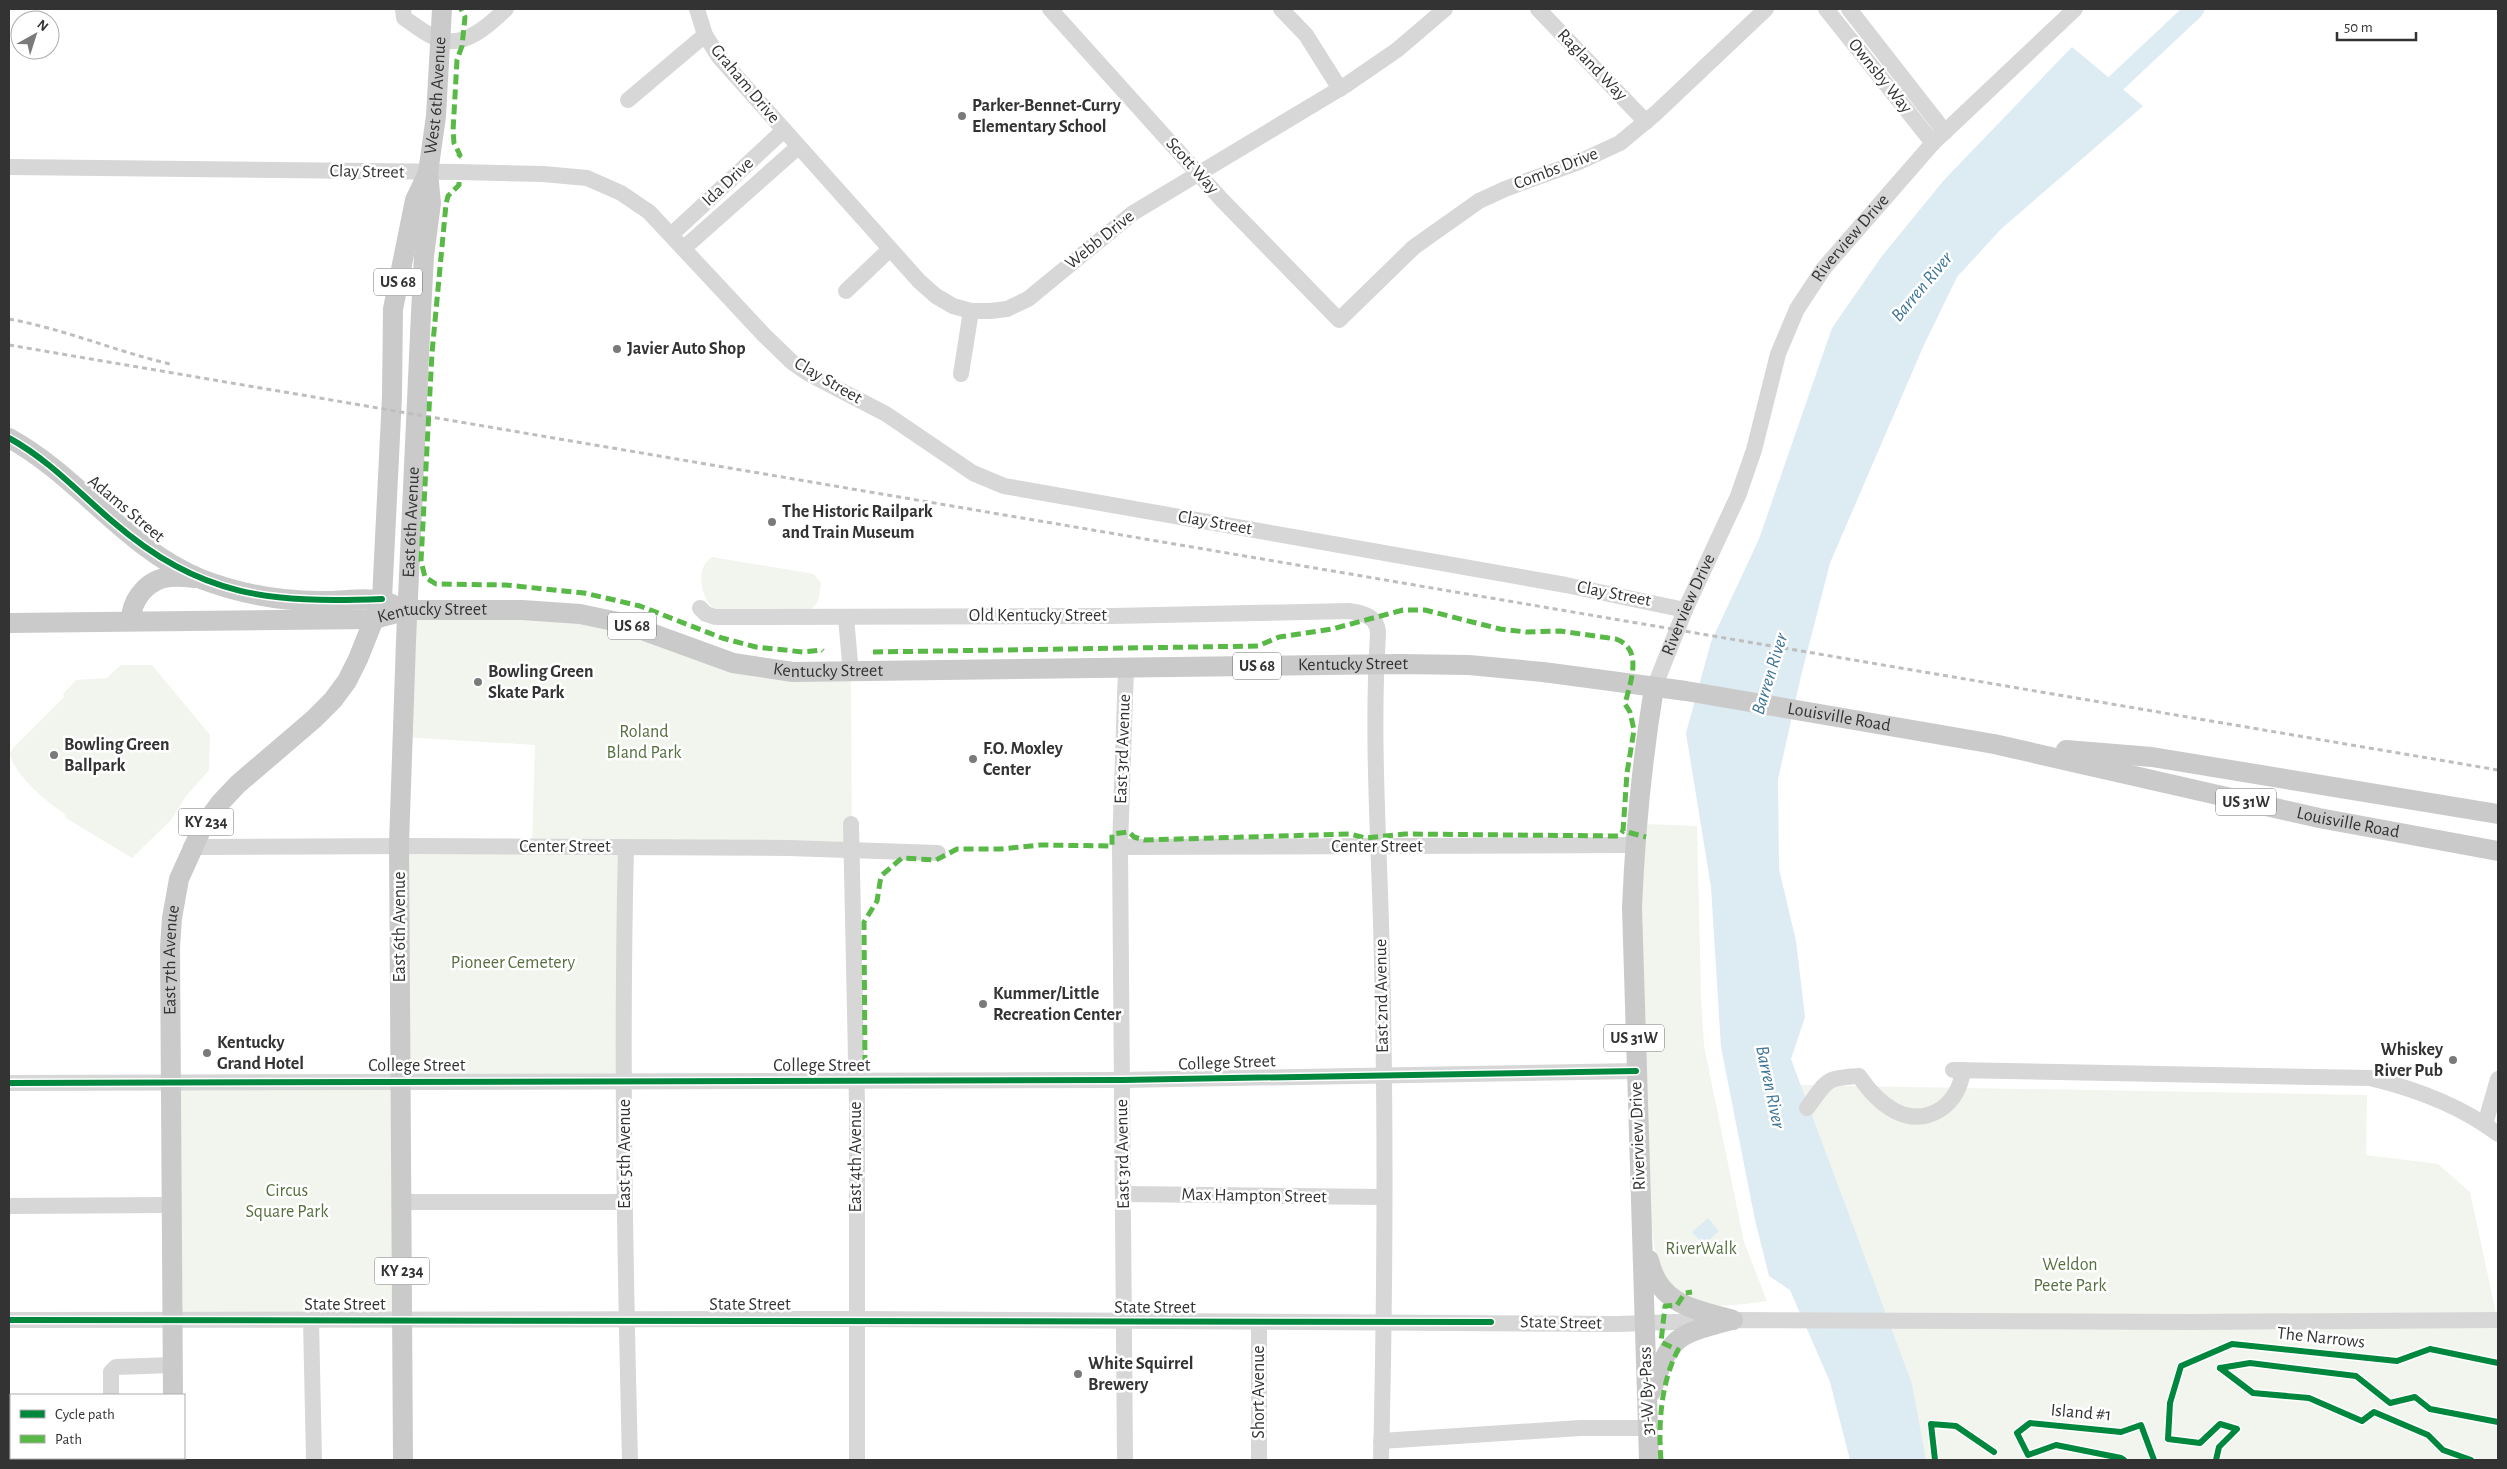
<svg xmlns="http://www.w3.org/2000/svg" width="2507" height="1469" font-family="'Alegreya Sans',sans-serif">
  <rect width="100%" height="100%" fill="#fff"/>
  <!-- green -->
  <g fill="#f1f5ed">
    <path d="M712,557L814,574L821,583C819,595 820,606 808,610L715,609C700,600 695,566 712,557Z"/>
    <polygon points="408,610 580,614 712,656 851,673 852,849 626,847 624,1081 400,1081 402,1320 173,1320 171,1083 400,1081 399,844 532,847 535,745 403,737"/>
    <path d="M121,665H152L210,735L209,770L186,796L171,820L132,858L66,818L64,813C48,804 13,773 10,754L13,748L64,697L63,694L76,680L107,678Z"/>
    <path d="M1645,824L1697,826L1701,997L1704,1046L1744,1242L1767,1301C1737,1305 1687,1314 1665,1285C1658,1277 1653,1235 1651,1222L1640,960Z"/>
    <polygon points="1800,1085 2367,1095 2366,1155 2438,1164 2470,1192 2498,1323 2498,1460 1926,1460 1911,1383"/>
  </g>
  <!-- water -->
  <g fill="#ddebf3">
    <polygon points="2072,47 2143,106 2001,229 1957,277 1923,347 1830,563 1801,676 1778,779 1779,869 1796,941 1805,1017 1791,1059 1912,1384 1926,1460 1850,1460 1830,1382 1790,1290 1769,1276 1755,1220 1721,1047 1711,887 1686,733 1711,642 1759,539 1832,328 1882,256 1944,180"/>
    <polygon points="1708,1218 1719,1231 1704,1245 1692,1232"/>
  </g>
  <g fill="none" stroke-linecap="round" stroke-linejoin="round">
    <!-- river -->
    <polyline stroke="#ddebf3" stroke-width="19" points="2097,101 2195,9"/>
    <!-- minor -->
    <g stroke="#d7d7d7" stroke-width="16">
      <path d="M403,9L404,18C415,25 429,37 441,40C466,47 490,24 506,9"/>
      <polyline points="697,9 705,35 719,57 919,281 936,296 953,306 971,311 990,311 1007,309 1028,299 1133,213 1346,85 1397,50 1445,9"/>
      <polyline points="1050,9 1222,200 1339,320 1414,247 1479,201 1505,189 1579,162 1620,143 1656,113 1766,9"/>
      <polyline points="1281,9 1306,35 1340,89"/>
      <polyline points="1538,9 1646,122"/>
      <polyline points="1826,9 1933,143"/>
      <polyline points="1849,9 1945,132"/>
      <polyline points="628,100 705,35"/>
      <polyline points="9,167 459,172 543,174 587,178 621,193 649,212 764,335 793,363 809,374 886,414 973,473 1004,486 1021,489 1566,585 1685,610"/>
      <polyline points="672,234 784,130"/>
      <polyline points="684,248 798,147"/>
      <polyline points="846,291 889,250"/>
      <polyline points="961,374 971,311"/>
      <path d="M700,608L706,614L715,617L1112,616L1349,611C1364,613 1378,617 1378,634C1371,743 1380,852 1382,962C1386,1128 1385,1294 1381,1460"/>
      <polyline points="846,618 851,673"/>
      <path id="s1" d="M1654,688L1685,610L1738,496L1754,450L1778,354L1797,309L1824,268L1933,143L2075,9"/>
      <polyline points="851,824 857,1105 857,1460"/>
      <polyline points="191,847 414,846 788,848 938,853"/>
      <polyline points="1120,847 1634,845"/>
      <path d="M626,848C621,1052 625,1256 630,1460"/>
      <path d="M1953,1070L2370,1078C2416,1089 2460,1105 2498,1134"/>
      <polyline points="9,1083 1122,1080 1636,1071"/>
      <path d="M1807,1108C1828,1080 1824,1078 1859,1076C1878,1104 1908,1130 1941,1109C1954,1100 1961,1086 1963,1070"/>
      <polyline points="2485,1124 2498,1079"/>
      <polyline points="1124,1194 1384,1197"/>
      <polyline points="402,1202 625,1202"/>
      <polyline points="9,1206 172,1205"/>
      <polyline points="9,1320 857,1319 1618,1324 1733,1320 2190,1322 2498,1320"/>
      <polyline points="311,1320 314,1460"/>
      <polyline points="1259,1323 1259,1460"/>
      <polyline points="111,1395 111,1372 116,1367 173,1365"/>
      <polyline points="9,1421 11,1421"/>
      <polyline points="1381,1441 1580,1428 1648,1428"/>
      <polyline points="1125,1460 1120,847 1126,668"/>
    </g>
    <!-- major -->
    <g stroke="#cacaca" stroke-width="20">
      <path d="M9,438C80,477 125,548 201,579C240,594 279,601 320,601C344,602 370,595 392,604"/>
      <path d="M131,621C131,599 148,579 170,577C178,576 187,577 195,578"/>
      <path id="s2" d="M9,623L374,619L408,610H522L580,614L623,623L733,663L793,672L1400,664L1469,665L1543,672L1686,691L1994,744L2319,818L2498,851"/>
      <polyline points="2066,750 2152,757 2498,814"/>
      <path d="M1649,1260C1659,1305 1694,1309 1733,1320"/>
      <path d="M1651,1392C1671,1335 1675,1335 1732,1320"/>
      <path id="s3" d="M173,1395L170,947L172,918L179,879L202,828L221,802L238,784L314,719L333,700L347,681L358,659L382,599L392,396L393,309L415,200L428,173"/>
      <polyline points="173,1460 173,1458"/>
      <path id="s4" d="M403,1460L399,844L406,641L421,313L424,256L431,203L428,173L436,116L442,9"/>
      <path d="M1649,1460L1632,908C1635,833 1642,761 1654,688"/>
    </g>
    <!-- rail -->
    <g stroke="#bebebe" stroke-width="3" stroke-dasharray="5 4" stroke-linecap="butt">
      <path d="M9,319C64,329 115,351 170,364"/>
      <polyline points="9,345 2498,770"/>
    </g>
    <!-- quiet -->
    <g stroke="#58b947" stroke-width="5" stroke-dasharray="10 5" stroke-linecap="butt">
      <polyline points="458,157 460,155 454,143 453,131 457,60 462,46 465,17 461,9"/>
      <polyline points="459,182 459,185 448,196 446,204 432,353 421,561 425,577 436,584 506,585 584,593 640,606 722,638 756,647 803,652 822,650 823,651"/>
      <path d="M873,652L1258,646L1279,637L1332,629L1403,610H1425L1500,629L1526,632L1560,631L1616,639C1644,649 1630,683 1625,704L1630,712L1634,730L1627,773L1623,831L1646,837"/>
      <polyline points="865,1065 864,922 877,901 881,876 902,858 936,860 957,849 1000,849 1040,845 1112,846 1112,834 1129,832 1134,837 1144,840 1350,834 1365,838 1405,834 1619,836 1623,831"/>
      <path d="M1661,1460C1658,1424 1661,1382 1678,1350L1661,1342L1665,1306L1677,1305L1685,1293L1692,1292"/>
    </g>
    <!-- cycleway casing -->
    <g stroke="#fff" stroke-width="9">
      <g id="cycleway">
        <path d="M9,438C49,460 78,492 112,521C201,598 270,603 382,599"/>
        <polyline points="9,1083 1122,1080 1636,1071"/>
        <polyline points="9,1320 1491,1322"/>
        <polyline points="2220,1368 2250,1363 2356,1376 2390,1403 2415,1397 2430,1409 2498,1422"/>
        <polyline points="2220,1368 2253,1393 2309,1398 2362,1421 2374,1412 2428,1435 2443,1450 2471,1460"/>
        <polyline points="1935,1460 1931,1424 1956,1426 1994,1452"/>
        <polyline points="2124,1460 2121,1458 2056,1445 2028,1455 2017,1433 2030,1423 2121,1432 2141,1425 2154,1460"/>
        <polyline points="2216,1460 2219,1447 2237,1429 2220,1424 2200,1443 2168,1439 2170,1403 2181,1366 2232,1344 2397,1361 2430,1349 2498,1363"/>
      </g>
    </g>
    <!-- cycleway -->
    <use href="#cycleway" stroke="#00873e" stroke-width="6"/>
  </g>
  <!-- markers -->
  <g fill="#7a7a7a" stroke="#fff" stroke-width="2">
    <circle cx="962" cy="116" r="5"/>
    <circle cx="617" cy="349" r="5"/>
    <circle cx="772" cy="522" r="5"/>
    <circle cx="478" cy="682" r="5"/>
    <circle cx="54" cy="755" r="5"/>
    <circle cx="973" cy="759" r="5"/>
    <circle cx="983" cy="1004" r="5"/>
    <circle cx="207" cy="1053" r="5"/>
    <circle cx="2453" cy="1060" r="5"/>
    <circle cx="1078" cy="1374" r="5"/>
  </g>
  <g text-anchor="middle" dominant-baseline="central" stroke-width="5" stroke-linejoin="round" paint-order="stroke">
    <!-- shield labels -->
    <g fill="#fff" stroke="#707070" stroke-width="1">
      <rect x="374" y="268.5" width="48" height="27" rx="4"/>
      <rect x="608" y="612.5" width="48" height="27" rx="4"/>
      <rect x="1233" y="652.5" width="48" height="27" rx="4"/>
      <rect x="2216" y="788.5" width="60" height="27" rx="4"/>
      <rect x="178.5" y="808.5" width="55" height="27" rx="4"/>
      <rect x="1604" y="1024.5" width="60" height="27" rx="4"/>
      <rect x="374.5" y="1257.5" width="55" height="27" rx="4"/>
    </g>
    <g font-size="16" font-weight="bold" fill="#333">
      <text x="398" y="282">US 68</text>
      <text x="632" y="626">US 68</text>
      <text x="1257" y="666">US 68</text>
      <text x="2246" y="802">US 31W</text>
      <text x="206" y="822">KY 234</text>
      <text x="1634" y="1038">US 31W</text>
      <text x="402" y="1271">KY 234</text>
    </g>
    <!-- street labels -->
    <g font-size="18" fill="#333" stroke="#fff">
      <text transform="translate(1592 65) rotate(46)">Ragland Way</text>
      <text transform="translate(1880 76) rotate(51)">Ownsby Way</text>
      <text transform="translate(745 84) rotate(50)">Graham Drive</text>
      <text stroke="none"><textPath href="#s4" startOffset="1366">West 6th Avenue</textPath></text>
      <text transform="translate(1192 166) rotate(48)">Scott Way</text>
      <text transform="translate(1556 169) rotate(-21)">Combs Drive</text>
      <text transform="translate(367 172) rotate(1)">Clay Street</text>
      <text transform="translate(728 182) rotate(-43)">Ida Drive</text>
      <text stroke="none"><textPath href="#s1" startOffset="495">Riverview Drive</textPath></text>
      <text transform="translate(1100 240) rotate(-39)">Webb Drive</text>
      <text transform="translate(828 381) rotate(30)">Clay Street</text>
      <text transform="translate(126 509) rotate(40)">Adams Street</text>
      <text stroke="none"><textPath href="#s4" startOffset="938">East 6th Avenue</textPath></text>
      <text transform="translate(1215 523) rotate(10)">Clay Street</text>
      <text transform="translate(1614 594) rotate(11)">Clay Street</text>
      <text stroke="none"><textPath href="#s1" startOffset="90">Riverview Drive</textPath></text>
      <text stroke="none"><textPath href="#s2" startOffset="424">Kentucky Street</textPath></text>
      <text x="1038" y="616">Old Kentucky Street</text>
      <text stroke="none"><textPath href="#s2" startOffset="1354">Kentucky Street</textPath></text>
      <text stroke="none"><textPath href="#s2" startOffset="829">Kentucky Street</textPath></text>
      <text stroke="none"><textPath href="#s2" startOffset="1844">Louisville Road</textPath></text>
      <text transform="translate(1123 749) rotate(-88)">East 3rd Avenue</text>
      <text stroke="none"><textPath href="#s2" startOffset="2364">Louisville Road</textPath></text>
      <text x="565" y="847">Center Street</text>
      <text x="1377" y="847">Center Street</text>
      <text transform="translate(400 927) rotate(-90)">East 6th Avenue</text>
      <text stroke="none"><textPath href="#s3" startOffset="435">East 7th Avenue</textPath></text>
      <text transform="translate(1382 996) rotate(-91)">East 2nd Avenue</text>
      <text transform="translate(1227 1063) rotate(-2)">College Street</text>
      <text x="417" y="1066">College Street</text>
      <text x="822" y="1066">College Street</text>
      <text transform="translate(1638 1136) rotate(-92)">Riverview Drive</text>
      <text transform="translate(625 1154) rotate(-90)">East 5th Avenue</text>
      <text transform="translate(1123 1154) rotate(-91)">East 3rd Avenue</text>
      <text transform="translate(856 1157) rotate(-90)">East 4th Avenue</text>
      <text transform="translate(1254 1196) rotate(1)">Max Hampton Street</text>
      <text x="345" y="1305">State Street</text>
      <text x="750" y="1305">State Street</text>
      <text x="1155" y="1308">State Street</text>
      <text transform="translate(1561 1323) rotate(1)">State Street</text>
      <text transform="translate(2321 1338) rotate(6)">The Narrows</text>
      <text transform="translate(1647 1391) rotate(-92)">31-W By-Pass</text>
      <text transform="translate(1259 1392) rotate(-90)">Short Avenue</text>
      <text transform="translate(2081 1413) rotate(5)">Island #1</text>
    </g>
    <!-- poi labels -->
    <g font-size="18" font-weight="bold" fill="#333" stroke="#fff" text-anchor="start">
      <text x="972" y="106">Parker-Bennet-Curry<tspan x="972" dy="21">Elementary School</tspan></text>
      <text x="627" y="349">Javier Auto Shop</text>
      <text x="782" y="512">The Historic Railpark<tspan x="782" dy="21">and Train Museum</tspan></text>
      <text x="488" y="672">Bowling Green<tspan x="488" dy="21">Skate Park</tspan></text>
      <text x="64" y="745">Bowling Green<tspan x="64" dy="21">Ballpark</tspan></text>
      <text x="983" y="749">F.O. Moxley<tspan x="983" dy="21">Center</tspan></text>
      <text x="993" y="994">Kummer/Little<tspan x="993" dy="21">Recreation Center</tspan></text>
      <text x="217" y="1043">Kentucky<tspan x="217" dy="21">Grand Hotel</tspan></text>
      <text x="2443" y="1050" text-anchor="end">Whiskey<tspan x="2443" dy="21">River Pub</tspan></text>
      <text x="1088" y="1364">White Squirrel<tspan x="1088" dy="21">Brewery</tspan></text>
    </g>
    <!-- park labels -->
    <g font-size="18" fill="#56703f" stroke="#fff">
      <text x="644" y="732">Roland<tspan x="644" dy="21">Bland Park</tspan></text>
      <text x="513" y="963">Pioneer Cemetery</text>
      <text x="287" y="1191">Circus<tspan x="287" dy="21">Square Park</tspan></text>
      <text x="1701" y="1249">RiverWalk</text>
      <text x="2070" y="1265">Weldon<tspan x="2070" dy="21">Peete Park</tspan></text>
    </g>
    <!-- water labels -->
    <g font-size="19" font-style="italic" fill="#3f7597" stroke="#fff">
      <text transform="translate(1922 287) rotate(-50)">Barren River</text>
      <text transform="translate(1770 674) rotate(-73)">Barren River</text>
      <text transform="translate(1770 1087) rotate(78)">Barren River</text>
    </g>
  </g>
  <!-- border -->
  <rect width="2507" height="1469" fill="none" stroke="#333333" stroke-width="20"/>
  <!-- legend -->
  <rect x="10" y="1394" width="175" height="65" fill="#ffffff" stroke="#adadad"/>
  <rect x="20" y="1410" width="25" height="8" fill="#00873e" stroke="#adadad"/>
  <text x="55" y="1419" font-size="15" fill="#333333">Cycle path</text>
  <rect x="20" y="1435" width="25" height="8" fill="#58b947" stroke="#adadad"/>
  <text x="55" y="1444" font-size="15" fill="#333333">Path</text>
  <!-- north arrow -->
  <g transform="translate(35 35) rotate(39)"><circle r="24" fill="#ffffff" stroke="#adadad"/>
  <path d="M0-4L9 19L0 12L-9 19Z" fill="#7a7a7a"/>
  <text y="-8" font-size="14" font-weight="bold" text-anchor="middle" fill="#333333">N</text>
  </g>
  <!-- scale -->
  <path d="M2337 32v8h79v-8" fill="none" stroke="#333333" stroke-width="2.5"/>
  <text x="2344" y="32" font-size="15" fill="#333333" stroke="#ffffff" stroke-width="4" paint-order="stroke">50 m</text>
</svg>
